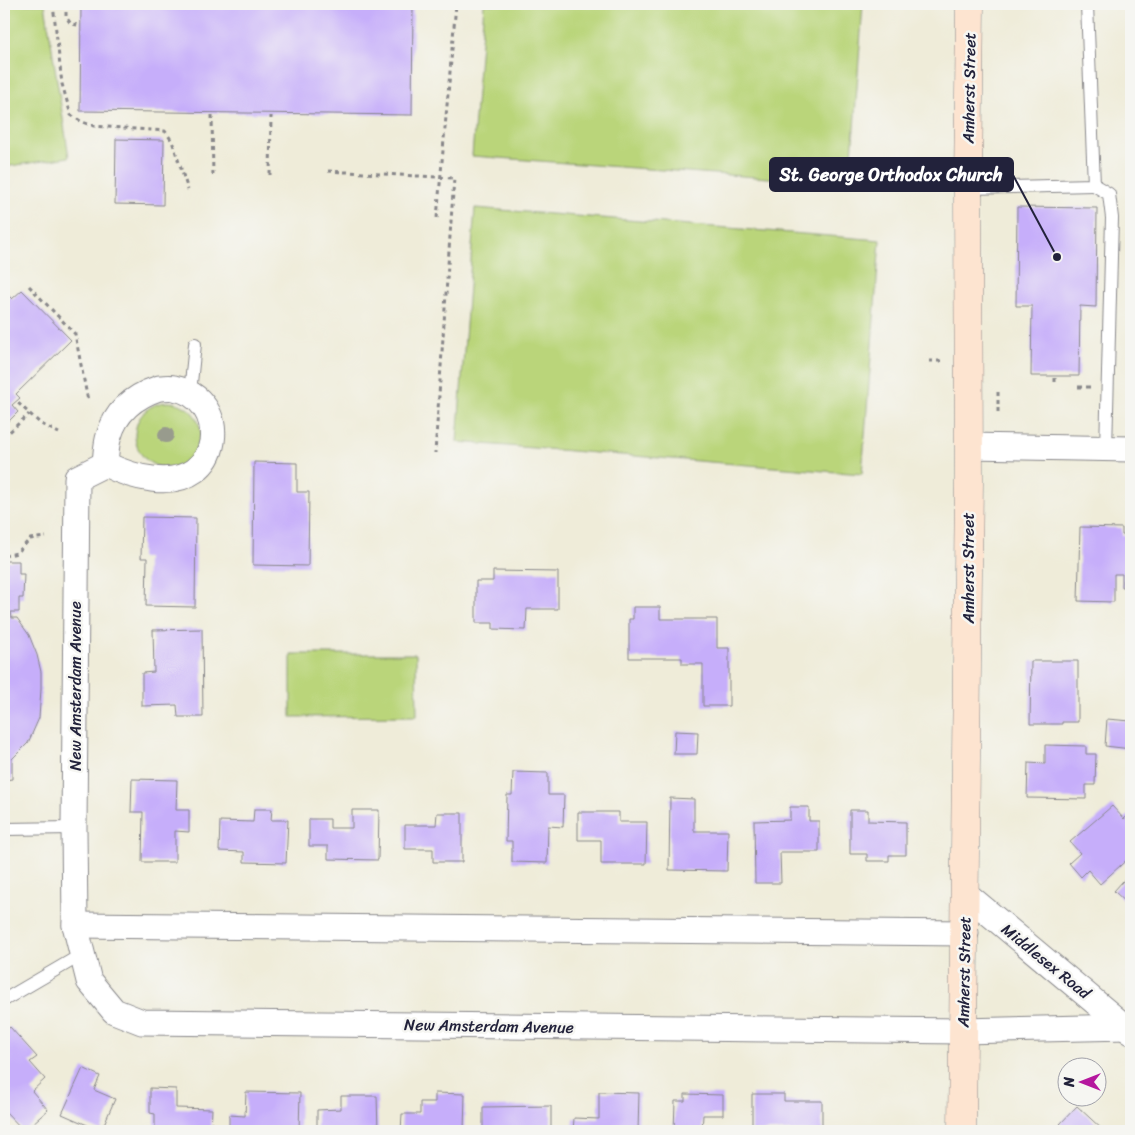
<svg xmlns="http://www.w3.org/2000/svg" width="1135" height="1135" font-family="Sriracha,sans-serif">
  <rect width="100%" height="100%" fill="#f6f6f2"/>
  <filter id="ink" filterUnits="userSpaceOnUse"><feTurbulence type="fractalNoise" baseFrequency=".02" numOctaves="2"/><feDisplacementMap in="SourceGraphic" scale="10" xChannelSelector="R" yChannelSelector="G"/><feConvolveMatrix kernelMatrix="1 2 1 2 8 2 1 2 1" color-interpolation-filters="sRGB"/></filter>
  <filter id="wash" filterUnits="userSpaceOnUse"><feTurbulence type="fractalNoise" baseFrequency=".0096" numOctaves="4" result="noise"/><feDisplacementMap in="SourceGraphic" scale="20" xChannelSelector="R" yChannelSelector="G"/><feGaussianBlur stdDeviation="1.12" result="paint"/><feColorMatrix in="noise" values="0 0 0 0 0 0 0 0 0 0 0 0 0 0 0 0 0 1.4 0 .05"/><feComposite in="paint" operator="in"/></filter>
  <g filter="url(#wash)">
    <rect width="100%" height="100%" fill="#efecd9"/>
    <!-- green -->
    <g fill="#bad57a" stroke="#6e7c5a">
      <polygon points="4,4 45,4 69,157 4,167"/>
      <polygon points="484,4 863,4 850,184 472,156"/>
      <polygon points="475,208 880,240 862,474 457,442"/>
      <circle cx="168" cy="435" r="33"/>
      <polygon points="291,654 416,654 417,716 291,717"/>
    </g>
    <g id="blocks">
      <!-- building -->
      <g fill="#c6aefa">
        <polygon points="81,4 413,4 412,115 80,111"/>
        <polygon points="116,139 164,140 163,205 115,204"/>
        <polygon points="1017,207 1097,208 1096,307 1080,306 1079,376 1031,376 1032,306 1016,306"/>
        <polygon points="22,290 71,340 16,394 20,398 12,405 18,412 4,426 4,291 12,299"/>
        <polygon points="254,462 297,463 297,492 309,492 308,566 253,565"/>
        <polygon points="142,517 196,518 195,607 146,606 147,558 141,558"/>
        <polygon points="1080,527 1122,528 1122,535 1131,535 1131,587 1122,587 1122,574 1114,574 1114,602 1078,601"/>
        <polygon points="4,561 19,561 19,574 24,574 23,598 19,598 19,612 11,612 12,618 17,618 29,635 37,655 41,672 41,689 39,718 28,743 12,759 12,779 4,780"/>
        <polygon points="493,571 558,572 558,609 527,609 526,630 493,629 493,623 476,623 476,581 493,581"/>
        <polygon points="633,607 660,607 660,619 717,619 717,648 729,648 729,706 703,706 703,664 682,664 682,658 629,658 629,619 633,619"/>
        <polygon points="202,629 203,717 178,717 177,705 142,706 142,673 154,672 153,630"/>
        <polygon points="1031,661 1078,661 1078,722 1062,722 1062,724 1030,724"/>
        <polygon points="1107,719 1131,721 1131,749 1105,746"/>
        <polygon points="675,731 698,732 697,754 674,754"/>
        <polygon points="1045,745 1086,746 1086,754 1096,754 1095,785 1086,785 1086,799 1027,798 1028,763 1045,764"/>
        <polygon points="513,772 548,773 548,795 564,795 563,827 548,826 547,863 512,862 512,841 506,841 507,795 512,795"/>
        <polygon points="132,779 177,780 176,810 189,810 189,832 175,831 175,862 142,862 143,812 131,812"/>
        <polygon points="670,798 694,799 694,831 728,831 727,871 669,870"/>
        <polygon points="1112,806 1124,819 1131,813 1131,856 1100,884 1088,870 1081,877 1069,863 1080,853 1070,842"/>
        <polygon points="790,807 809,807 809,821 819,821 819,852 780,852 781,883 755,883 754,821 790,820"/>
        <polygon points="254,809 272,809 271,820 288,820 286,863 244,862 244,852 219,851 220,821 253,822"/>
        <polygon points="352,810 379,810 378,860 328,859 328,846 309,846 309,819 330,819 330,828 352,828"/>
        <polygon points="850,810 868,810 868,821 906,822 906,855 889,855 889,861 867,861 867,854 850,854"/>
        <polygon points="578,812 619,812 619,822 647,822 646,864 601,864 601,840 578,840"/>
        <polygon points="437,813 462,813 462,862 433,862 433,849 405,849 405,825 436,825"/>
        <polygon points="1131,872 1131,907 1114,891"/>
        <polygon points="10,1027 37,1057 30,1062 45,1079 32,1091 48,1110 24,1131 4,1110 4,1032"/>
        <polygon points="83,1068 100,1076 94,1090 115,1099 101,1131 62,1114"/>
        <polygon points="150,1088 176,1089 176,1108 212,1109 211,1131 155,1131 155,1114 150,1113"/>
        <polygon points="246,1092 300,1093 299,1131 229,1131 229,1115 245,1116"/>
        <polygon points="599,1092 639,1093 638,1131 573,1131 574,1118 599,1119"/>
        <polygon points="435,1093 465,1094 464,1131 401,1131 402,1114 420,1114 420,1102 435,1102"/>
        <polygon points="685,1094 723,1095 723,1115 703,1115 702,1131 674,1131 675,1101 685,1101"/>
        <polygon points="752,1094 784,1094 784,1101 822,1101 822,1131 752,1131"/>
        <polygon points="341,1096 377,1096 378,1131 317,1131 317,1110 341,1109"/>
        <polygon points="551,1106 551,1131 483,1131 483,1107"/>
        <polygon points="1077,1106 1104,1131 1068,1131 1060,1124"/>
      </g>
    </g>
  </g>
  <g filter="url(#ink)">
    <use href="#blocks" fill-opacity="0" stroke="#88878a" stroke-width="1"/>
    <g fill="none" stroke-linecap="round" stroke-linejoin="round">
      <!-- lane casing -->
      <g stroke="#88878a" stroke-width="14">
        <g id="lane">
          <polyline points="1094,185 1109,194 1112,218 1106,449"/>
          <polyline points="968,188 1094,185 1087,4"/>
          <polyline points="188,392 191,383 195,344"/>
          <polyline points="4,829 74,828"/>
          <polyline points="4,1000 81,955"/>
        </g>
      </g>
      <!-- street casing -->
      <g stroke="#88878a" stroke-width="27">
        <g id="street">
          <path d="M159,388C164,388 170,387 174,388C231,398 226,489 152,479C135,477 121,472 105,464C106,455 106,444 109,436C116,411 135,396 159,388Z"/>
          <polyline points="969,446 1131,449"/>
          <polyline points="105,464 77,478 74,828 75,925 89,981 114,1011 142,1022 963,1031 1127,1027"/>
          <polyline points="966,894 1131,1032"/>
          <polyline points="75,925 966,933"/>
        </g>
      </g>
      <!-- secondary casing -->
      <g stroke="#88878a" stroke-width="29">
        <polyline id="secondary" points="962,1131 969,480 968,188 970,4"/>
      </g>
      <!-- path -->
      <g stroke="#88878a" stroke-width="3" stroke-dasharray="4 4" stroke-linecap="butt">
        <polyline points="53,4 62,84 71,115 82,122 94,126 165,131 172,141 188,190"/>
        <polyline points="66,4 66,17 71,24 78,25"/>
        <polyline points="212,115 213,178"/>
        <polyline points="328,171 454,178 435,453"/>
        <polyline points="270,175 271,116"/>
        <polyline points="437,218 456,4"/>
        <polyline points="29,286 75,334 88,401"/>
        <polyline points="929,361 943,361"/>
        <polyline points="1055,378 1055,383"/>
        <polyline points="1078,387 1090,387"/>
        <polyline points="998,392 998,413"/>
        <polyline points="18,403 41,424 59,433"/>
        <polyline points="4,437 29,414"/>
        <polyline points="4,556 17,553 30,539 46,537"/>
      </g>
      <!-- lane -->
      <use href="#lane" stroke="#fff" stroke-width="12"/>
      <!-- street -->
      <use href="#street" stroke="#fff" stroke-width="25"/>
      <!-- secondary -->
      <use href="#secondary" stroke="#fde4d0" stroke-width="28"/>
    </g>
    <!-- trees -->
    <circle fill="#989b8d" cx="166" cy="435" r="8"/>
  </g>
  <g text-anchor="middle" dominant-baseline="central" stroke-width="5" stroke-linejoin="round" paint-order="stroke">
    <!-- street labels -->
    <g font-size="16" fill="#22223b" stroke="#f6f6f2">
      <text transform="translate(969 88) rotate(-89)">Amherst Street</text>
      <text transform="translate(968 568) rotate(-90)">Amherst Street</text>
      <text transform="translate(75 686) rotate(-90)">New Amsterdam Avenue</text>
      <text transform="translate(1046 961) rotate(39)">Middlesex Road</text>
      <text transform="translate(964 972) rotate(-89)">Amherst Street</text>
      <text transform="translate(489 1026) rotate(1)">New Amsterdam Avenue</text>
    </g>
  </g>
  <!-- callouts -->
  <path fill="none" stroke="#22223b" stroke-width="2" d="M1057 257L1013 175"/>
  <circle fill="#22223b" stroke="#f6f6f2" stroke-width="2" cx="1057" cy="257" r="5"/>
  <rect fill="#22223b" stroke="#22223b" stroke-width="2" x="770" y="158" width="243" height="33" rx="5"/>
  <g font-size="18" text-anchor="middle" font-weight="bold" fill="#fff">
    <text x="891" y="181">St. George Orthodox Church</text>
  </g>
  <!-- margin -->
  <rect width="1135" height="1135" fill="none" stroke="#f6f6f2" stroke-width="20"/>
  <!-- north arrow -->
  <g transform="translate(1082 1082) rotate(270)"><circle r="24" fill="#f6f6f2" stroke="#a1a1a9"/>
  <path d="M0-4L9 19L0 12L-9 19Z" fill="#b5179e"/>
  <text y="-8" font-size="14" font-weight="bold" text-anchor="middle" fill="#22223b">N</text>
  </g>
</svg>
